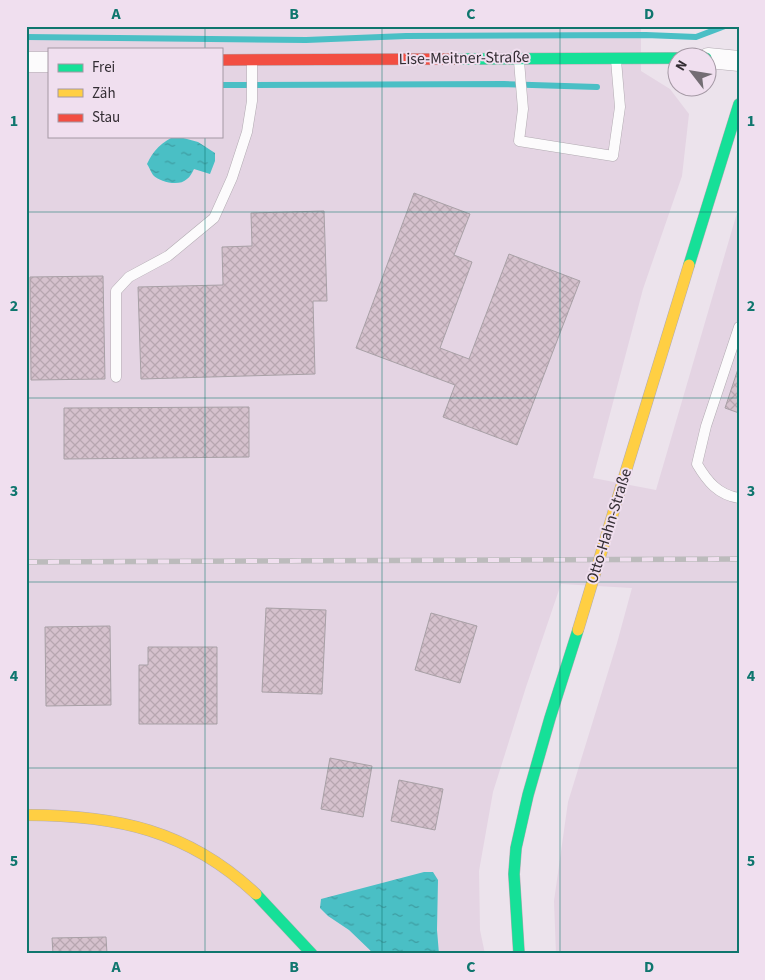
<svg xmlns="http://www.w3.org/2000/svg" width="765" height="980" font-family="'Source Sans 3',sans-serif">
  <defs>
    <pattern id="water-ripples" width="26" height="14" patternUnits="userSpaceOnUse" patternTransform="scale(1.25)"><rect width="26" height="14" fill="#4abfc5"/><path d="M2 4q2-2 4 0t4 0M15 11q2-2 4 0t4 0" fill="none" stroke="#3e9ca1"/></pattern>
    <pattern id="building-cross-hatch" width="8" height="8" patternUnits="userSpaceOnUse" patternTransform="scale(1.25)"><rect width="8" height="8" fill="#d5c1cd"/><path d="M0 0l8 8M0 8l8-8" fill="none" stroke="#b7a6b0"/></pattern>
  </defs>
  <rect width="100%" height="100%" fill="#ece3ec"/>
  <!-- built -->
  <path fill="#e4d4e3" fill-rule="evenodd" d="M26,26H641V71L670,89L689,114L682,176L643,289L593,478L656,490L739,206V954H556L554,901L568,802L617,643L632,588L561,584L526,687L493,792L479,871L480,930L485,954H26ZM49,49H221V136H49Z"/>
  <!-- water -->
  <g fill="url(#water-ripples)">
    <path d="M176,136L198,142L215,153V161L210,174L194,169C192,173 190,177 187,179C179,187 160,182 153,175C151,172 149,167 147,164C153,151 162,141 176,136Z"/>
    <polygon points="424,872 433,872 438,880 437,930 439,954 374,954 349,930 328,916 320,908 321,899"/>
  </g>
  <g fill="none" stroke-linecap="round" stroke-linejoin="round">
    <!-- stream -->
    <g stroke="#4abfc5" stroke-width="6">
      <polyline points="26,37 306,40 406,36 646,35 696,37 725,26"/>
      <polyline points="221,85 504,84 597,87"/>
    </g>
  </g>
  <!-- building -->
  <g fill="url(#building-cross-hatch)" stroke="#a8a0a6">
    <polygon points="414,193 470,214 454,255 472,262 440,348 469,359 509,254 580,281 517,445 443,417 455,385 356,348"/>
    <polygon points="324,211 327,301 313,301 315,374 141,379 138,287 223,285 222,247 252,246 251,213"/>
    <polygon points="103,276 105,379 31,380 30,277"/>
    <polygon points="739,366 739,413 725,408"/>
    <polygon points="249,407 249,457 64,459 64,408"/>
    <polygon points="266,608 326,610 322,694 262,692"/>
    <polygon points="431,613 477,626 460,683 415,670"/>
    <polygon points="110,626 111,705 46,706 45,627"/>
    <polygon points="148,647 217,647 217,724 139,724 139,665 148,665"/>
    <polygon points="330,758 372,766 363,817 321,809"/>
    <polygon points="399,780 443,789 435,830 391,821"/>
    <polygon points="106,937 107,954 53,954 52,938"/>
  </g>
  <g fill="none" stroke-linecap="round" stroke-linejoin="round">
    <!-- lane casing -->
    <g stroke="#b2abb2" stroke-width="11">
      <g id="lane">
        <polyline points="519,61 523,109 519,141 613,156 620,107 616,60"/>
        <path d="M739,327L706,426L697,464C707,481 718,495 739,498"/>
        <polyline points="116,377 116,291 129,277 168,256 214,218 232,178 247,132 252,101 252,61"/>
      </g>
    </g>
    <!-- street casing -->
    <g stroke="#b2abb2" stroke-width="21">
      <g id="street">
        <polyline points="708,58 739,61"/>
        <polyline points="26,62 49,62"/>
      </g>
    </g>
    <!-- fast casing -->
    <g stroke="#b2abb2" stroke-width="12">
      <g id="fast">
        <polyline points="455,59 706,58"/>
        <polyline points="689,265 739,104"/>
        <polyline points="256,894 312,954"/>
        <polyline points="519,954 514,874 516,848 528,795 550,718 578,630"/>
      </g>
    </g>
    <!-- slow casing -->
    <g stroke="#b2abb2" stroke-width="12">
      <g id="slow">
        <polyline points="621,487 689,265"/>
        <path d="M26,815C116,815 188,830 256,894"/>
      </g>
    </g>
    <!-- jam casing -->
    <g stroke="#b2abb2" stroke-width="12">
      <polyline id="jam" points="221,60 455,59"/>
    </g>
    <!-- lane -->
    <use href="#lane" stroke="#fcfbfc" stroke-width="10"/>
    <!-- street -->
    <use href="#street" stroke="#fcfbfc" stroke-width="20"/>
    <!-- fast -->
    <use href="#fast" stroke="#16e098" stroke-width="11"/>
    <!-- slow -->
    <use href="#slow" stroke="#ffcf43" stroke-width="11"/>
    <!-- jam -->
    <use href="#jam" stroke="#f24e42" stroke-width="11"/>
    <!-- rail casing -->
    <g stroke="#bcbbbc" stroke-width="5.5">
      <polyline id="rail" points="26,562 739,559"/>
    </g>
    <!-- rail -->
    <use href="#rail" stroke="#f0dfef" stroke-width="4" stroke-dasharray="11" stroke-linecap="butt"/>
    <!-- slow-bridge casing -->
    <g stroke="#b2abb2" stroke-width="12" stroke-linecap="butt">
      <polyline id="slow-bridge" points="578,630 621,487"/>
    </g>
    <!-- slow-bridge -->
    <use href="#slow-bridge" stroke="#ffcf43" stroke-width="11"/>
  </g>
  <!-- grid -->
  <path fill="none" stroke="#0f766e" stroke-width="1" stroke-opacity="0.55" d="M205,26V49M382,26V954M560,26V954M205,136V954M26,212H739M26,398H739M26,582H739M26,768H739"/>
  <g text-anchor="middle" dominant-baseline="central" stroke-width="4" stroke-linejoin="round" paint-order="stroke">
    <!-- street labels -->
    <g font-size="16" fill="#332d33" stroke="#f0dfef">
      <text transform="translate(464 58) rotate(-1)">Lise-Meitner-Straße</text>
      <text transform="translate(609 526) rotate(-73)">Otto-Hahn-Straße</text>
    </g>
  </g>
  <!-- border -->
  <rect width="765" height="980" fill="none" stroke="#f0dfef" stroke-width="55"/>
  <!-- legend -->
  <rect x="48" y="48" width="175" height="90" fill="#f0dfef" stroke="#a498a4"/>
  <rect x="58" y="64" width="25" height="8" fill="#16e098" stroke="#a498a4"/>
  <text x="92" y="72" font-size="15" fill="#332d33">Frei</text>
  <rect x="58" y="89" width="25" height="8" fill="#ffcf43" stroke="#a498a4"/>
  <text x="92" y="98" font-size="15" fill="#332d33">Zäh</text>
  <rect x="58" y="114" width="25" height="8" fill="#f24e42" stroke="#a498a4"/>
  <text x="92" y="122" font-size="15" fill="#332d33">Stau</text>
  <!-- north arrow -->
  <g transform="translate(692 72) rotate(301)"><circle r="24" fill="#f0dfef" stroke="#a498a4"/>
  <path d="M0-4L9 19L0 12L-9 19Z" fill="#746d74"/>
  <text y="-8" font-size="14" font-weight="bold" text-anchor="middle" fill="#332d33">N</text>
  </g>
  <rect x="28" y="28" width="710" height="924" fill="none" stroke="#0f766e" stroke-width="2"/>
  <g font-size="16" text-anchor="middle" font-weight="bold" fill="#0f766e">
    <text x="116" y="19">A</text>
    <text x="294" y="19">B</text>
    <text x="471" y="19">C</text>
    <text x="649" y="19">D</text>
    <text x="14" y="126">1</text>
    <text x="751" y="126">1</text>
    <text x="14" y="311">2</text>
    <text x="751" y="311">2</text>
    <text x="14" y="496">3</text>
    <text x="751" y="496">3</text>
    <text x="14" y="681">4</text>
    <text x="751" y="681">4</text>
    <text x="14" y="866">5</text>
    <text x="751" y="866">5</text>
    <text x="116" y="972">A</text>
    <text x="294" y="972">B</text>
    <text x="471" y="972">C</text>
    <text x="649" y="972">D</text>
  </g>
</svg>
